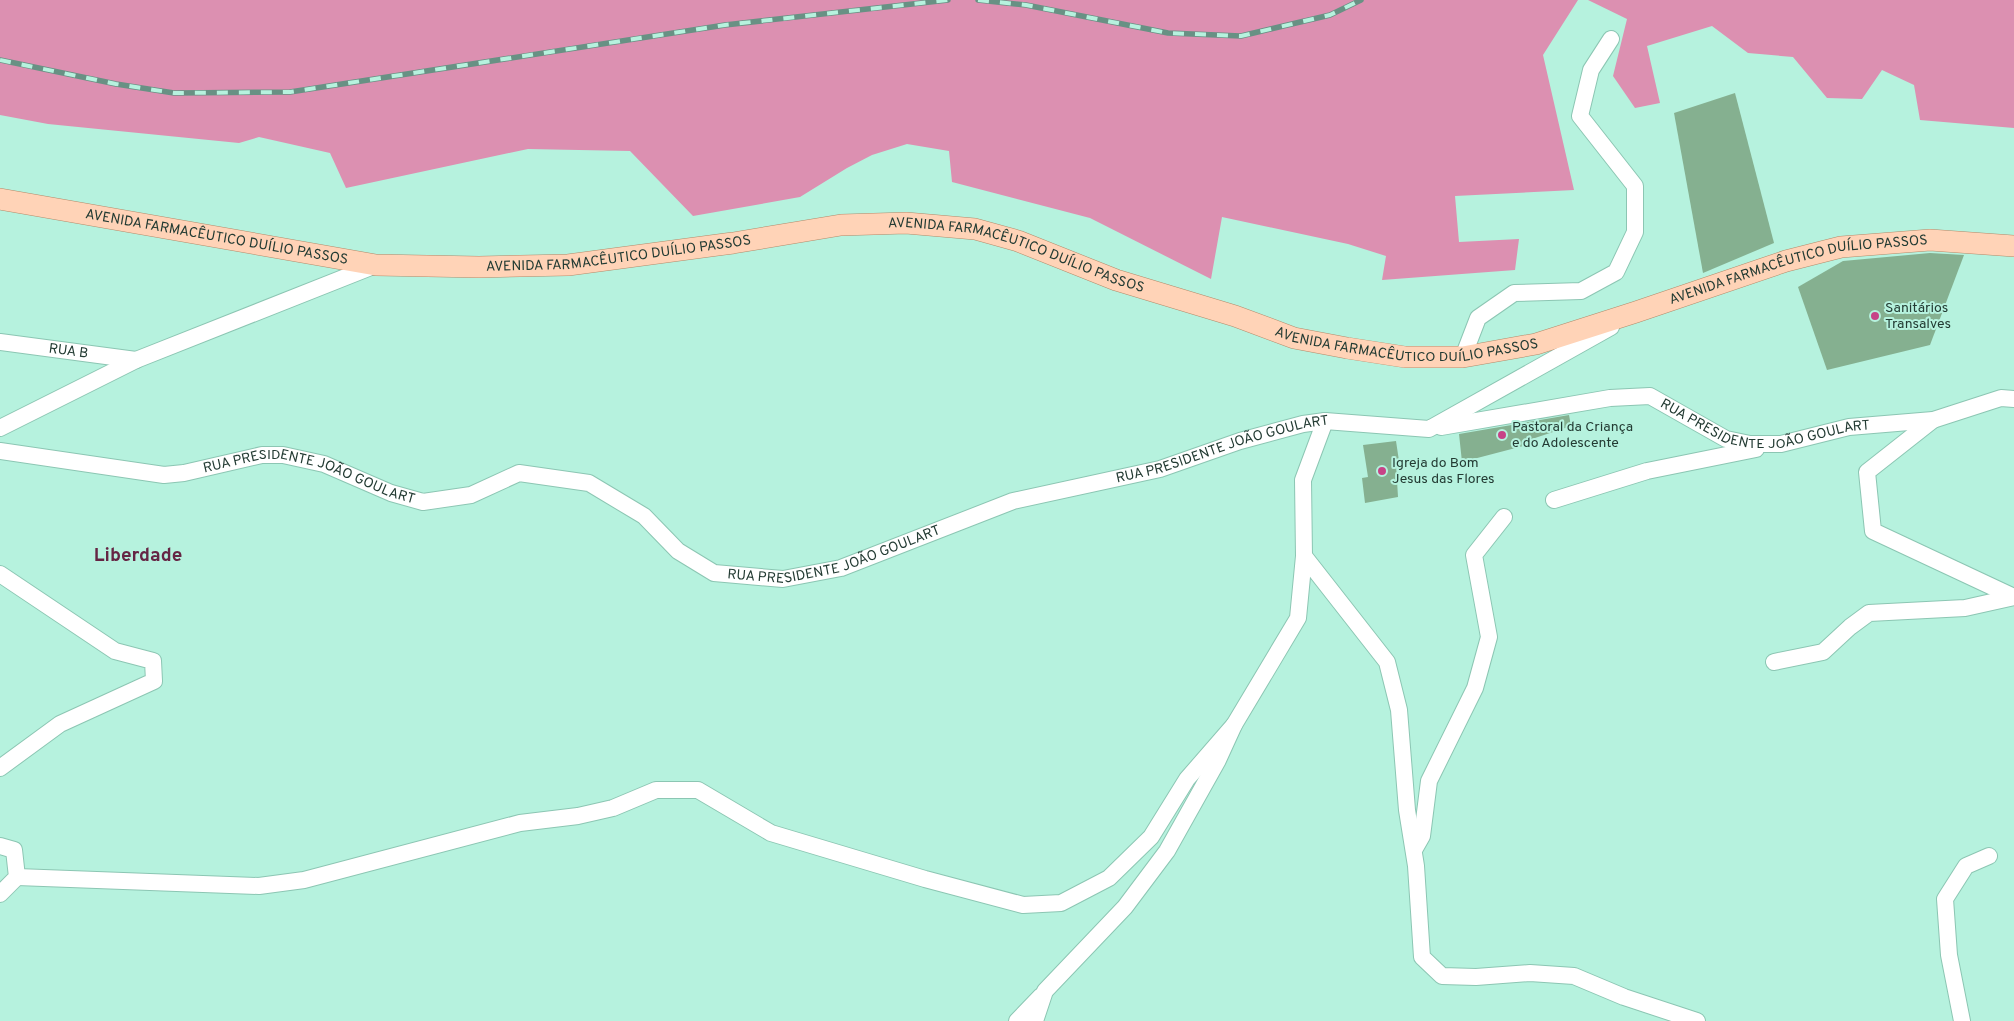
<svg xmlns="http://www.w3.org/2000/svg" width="2014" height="1021" font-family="Overpass,sans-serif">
  <rect width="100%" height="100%" fill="#b6f2de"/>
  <!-- forest -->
  <g fill="#dc90b1">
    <polygon points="0,0 1578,0 1543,55 1574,190 1455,196 1459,242 1519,239 1515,270 1382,280 1386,256 1348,244 1222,217 1211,279 1090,218 952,182 949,151 907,144 872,155 847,168 800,197 693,216 630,151 528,149 346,188 330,153 259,137 239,143 48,124 0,115"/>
    <polygon points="1588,0 2014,0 2014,128 1920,120 1914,85 1882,70 1862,99 1827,98 1793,57 1748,53 1712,26 1647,46 1660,103 1635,108 1613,76 1627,19"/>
  </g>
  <!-- building -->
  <g fill="#85b090">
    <polygon points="1735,93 1774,243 1703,273 1674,113"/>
    <polygon points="1930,253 1964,255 1930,345 1827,370 1798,287 1843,261"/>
    <polygon points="1569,415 1571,426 1529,440 1527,445 1462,462 1459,434"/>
    <polygon points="1396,441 1399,461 1396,464 1398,497 1365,503 1362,478 1368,477 1363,445"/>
  </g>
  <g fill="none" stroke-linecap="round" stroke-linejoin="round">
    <!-- minor casing -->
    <g stroke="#8cc6b3" stroke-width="18">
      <g id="minor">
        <path id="s1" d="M0,342L136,360"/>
        <polyline points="1463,357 1478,318 1514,293 1581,291 1616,272 1635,232 1635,186 1580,116 1591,70 1611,39"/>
        <polyline points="1933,420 1867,472 1873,531 2014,597"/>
        <path id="s2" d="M1441,427L1610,398L1650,396L1726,439L1750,444H1781L1849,427L1933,420L2001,398L2014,399"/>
        <polyline points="0,428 136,360 376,265"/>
        <path id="s3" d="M0,451L164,475L184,473L262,455H283L324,464L391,493L423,502L471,495L519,473L589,483L644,516L678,551L714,573L783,579L841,568L1013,501L1160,469L1240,441L1303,424L1325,421L1429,429L1611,327"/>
        <polyline points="1554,500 1647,471 1756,449"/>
        <polyline points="1304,556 1387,662 1399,710 1407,810 1416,866 1422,957 1442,976 1476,977 1530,973 1574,976 1624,997 1697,1021"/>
        <polyline points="0,574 115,651 153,661 154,681 60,724 0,768"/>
        <polyline points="1774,662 1823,652 1850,627 1869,613 1965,608 2014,597"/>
        <polyline points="0,846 14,850 17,877 0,894"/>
        <polyline points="1414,850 1422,836 1429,781 1475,688 1489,637 1474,555 1504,517"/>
        <polyline points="17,877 259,886 304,880 520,823 578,816 613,808 656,790 698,790 771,833 925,879 1023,905 1061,903 1109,878 1151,837 1187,779 1234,725"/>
        <polyline points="1017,1021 1041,996"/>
        <polyline points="1035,1021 1045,991 1125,907 1167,851 1218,760 1234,725 1298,618 1304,556 1303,480 1325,421"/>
        <polyline points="1962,1021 1949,955 1945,899 1966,866 1989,856"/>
      </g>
    </g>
    <!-- major casing -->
    <g stroke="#b28a6a" stroke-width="22">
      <g id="major">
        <path id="s4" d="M0,199L376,265L479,267L568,265L733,243L841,225L906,223L975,229L1018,241L1116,280L1235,316L1294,338L1347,348L1405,357H1463L1536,344L1636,312L1786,261L1841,247L1930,240L2014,246"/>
      </g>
    </g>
    <!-- minor -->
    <use href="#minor" stroke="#fff" stroke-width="16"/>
    <!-- major -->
    <use href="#major" stroke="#ffd3b7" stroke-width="21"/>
    <!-- rail casing -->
    <g stroke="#689184" stroke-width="5.5">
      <g id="rail">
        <polyline points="978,0 1026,5 1168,33 1241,36 1330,15 1361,0"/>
        <polyline points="0,60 116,84 174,93 290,92 725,25 948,0"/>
      </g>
    </g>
    <!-- rail -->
    <use href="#rail" stroke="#b6f2de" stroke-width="4" stroke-dasharray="11" stroke-linecap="butt"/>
  </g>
  <!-- markers -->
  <g fill="#c74387" stroke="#b6f2de" stroke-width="2">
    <circle cx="1875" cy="316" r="5"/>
    <circle cx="1502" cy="435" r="5"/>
    <circle cx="1382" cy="471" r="5"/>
  </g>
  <g text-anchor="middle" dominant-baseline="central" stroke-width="4" stroke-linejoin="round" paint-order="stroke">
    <!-- street labels -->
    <g font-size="14" fill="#233b33" stroke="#b6f2de">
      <text stroke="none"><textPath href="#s4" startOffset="220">AVENIDA FARMACÊUTICO DUÍLIO PASSOS</textPath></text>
      <text stroke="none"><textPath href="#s4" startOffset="625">AVENIDA FARMACÊUTICO DUÍLIO PASSOS</textPath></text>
      <text stroke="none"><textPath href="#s4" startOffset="1030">AVENIDA FARMACÊUTICO DUÍLIO PASSOS</textPath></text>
      <text stroke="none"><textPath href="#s4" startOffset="1840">AVENIDA FARMACÊUTICO DUÍLIO PASSOS</textPath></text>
      <text stroke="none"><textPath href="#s4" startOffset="1435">AVENIDA FARMACÊUTICO DUÍLIO PASSOS</textPath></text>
      <text stroke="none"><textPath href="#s1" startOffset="69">RUA B</textPath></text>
      <text stroke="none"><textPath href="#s2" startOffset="335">RUA PRESIDENTE JOÃO GOULART</textPath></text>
      <text stroke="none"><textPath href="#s3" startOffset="1291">RUA PRESIDENTE JOÃO GOULART</textPath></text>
      <text stroke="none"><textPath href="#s3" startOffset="316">RUA PRESIDENTE JOÃO GOULART</textPath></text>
      <text stroke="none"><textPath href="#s3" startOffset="886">RUA PRESIDENTE JOÃO GOULART</textPath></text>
    </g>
    <!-- poi labels -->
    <g font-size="14" fill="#233b33" stroke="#b6f2de" text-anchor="start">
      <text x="1885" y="308">Sanitários<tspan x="1885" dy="16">Transalves</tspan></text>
      <text x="1512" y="427">Pastoral da Criança<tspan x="1512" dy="16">e do Adolescente</tspan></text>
      <text x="1392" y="463">Igreja do Bom<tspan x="1392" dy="16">Jesus das Flores</tspan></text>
    </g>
    <!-- district labels -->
    <g font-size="19" font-weight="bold" fill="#652544" stroke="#b6f2de">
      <text x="138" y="556">Liberdade</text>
    </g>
  </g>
</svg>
